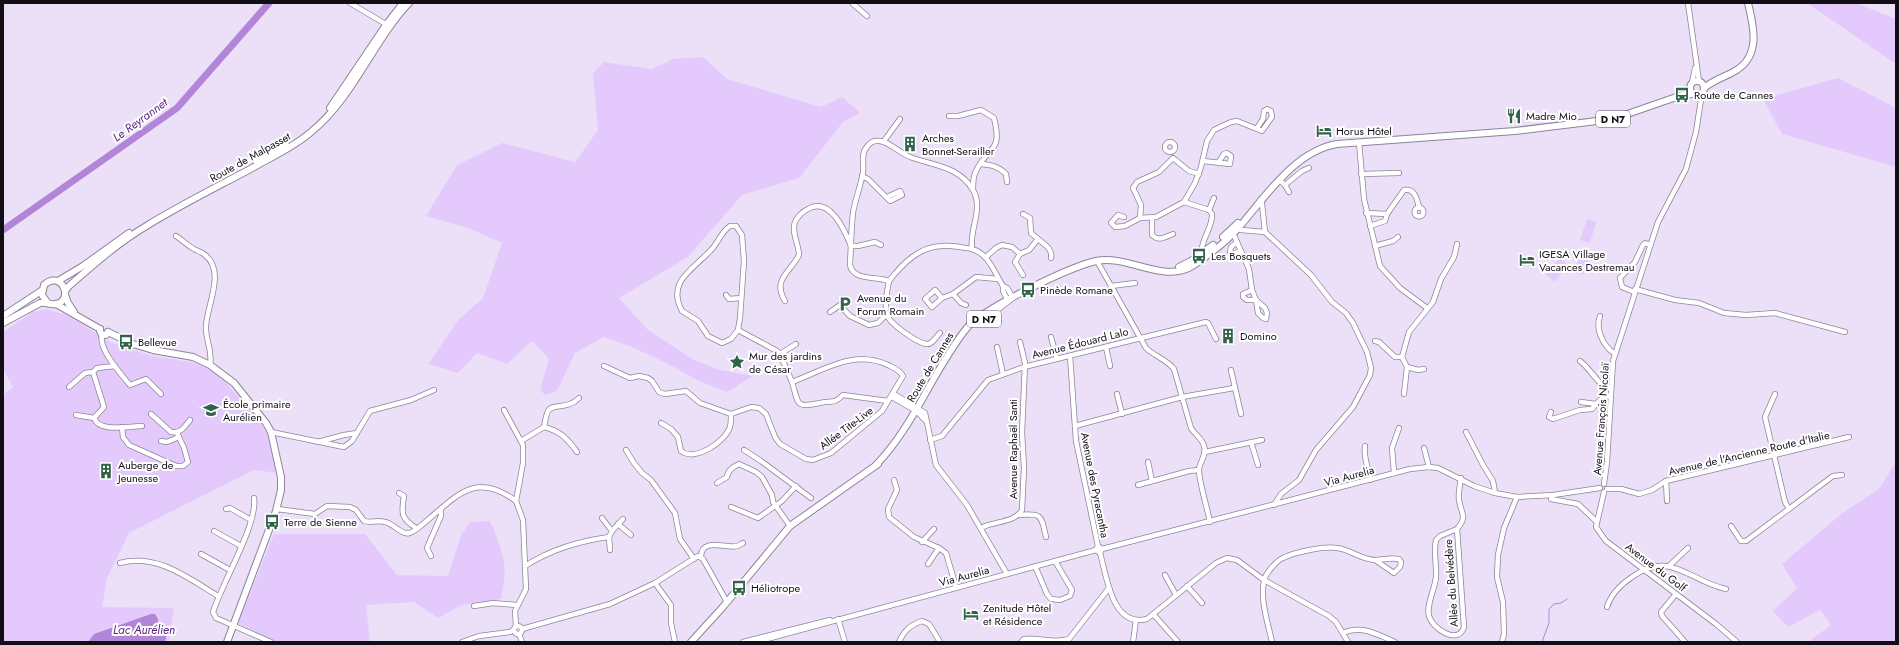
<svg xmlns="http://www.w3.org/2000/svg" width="1899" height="645" font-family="Jost,sans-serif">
  <rect width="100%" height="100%" fill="#ece0f9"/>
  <!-- green -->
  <g fill="#e4cafc">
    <polygon points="1807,3 1856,3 1896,19 1896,64"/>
    <polygon points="703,57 727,79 821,107 842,97 860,113 843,122 799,178 742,195 688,257 619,298 648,330 694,360 720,370 753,376 727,392 699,381 668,364 632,347 604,337 575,353 557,391 545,395 540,390 549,359 532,341 507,364 477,353 458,373 428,364 459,319 483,298 502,243 468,228 426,216 457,165 502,143 575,162 598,130 593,73 604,62 652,69 673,59"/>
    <polygon points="1838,78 1896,108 1896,167 1782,134 1763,99"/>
    <polygon points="1587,219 1596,222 1590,243 1580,240"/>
    <polygon points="1581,252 1590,255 1583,275 1573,272"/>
    <polygon points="1559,258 1568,265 1555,282 1546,275"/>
    <polygon points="47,309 69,316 110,342 152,356 210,365 248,407 267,433 278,473 254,470 129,533 107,578 102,607 174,608 169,642 3,642 3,395 13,387 3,370 3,332 33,312"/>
    <polygon points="1896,462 1896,642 1808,642 1831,625 1820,610 1788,627 1773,611 1797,588 1782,564 1840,515 1879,489"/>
    <path d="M490,521C503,552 509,564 501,599L462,605L438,618L414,602L366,605L370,642H275L238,623L274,534H365L397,575L448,576L461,535L470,522Z"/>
  </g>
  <!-- water -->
  <polygon fill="#b285d9" points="151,614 155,614 158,619 157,631 162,629 168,630 165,642 88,642 94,634"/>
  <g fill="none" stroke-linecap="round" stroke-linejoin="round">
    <!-- stream -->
    <polyline stroke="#b285d9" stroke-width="1" points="1542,642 1549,623 1549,609 1554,604 1561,603 1567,599"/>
    <!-- river -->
    <polyline stroke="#b285d9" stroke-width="7" points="3,230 177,108 269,3"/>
    <!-- minor casing -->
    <g stroke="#8e839a" stroke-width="6">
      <g id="minor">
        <polyline points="350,3 389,26"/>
        <polyline points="852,3 867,16"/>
        <polyline points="1688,3 1699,81"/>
        <polyline points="1692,83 1695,68"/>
        <path d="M949,116H958L981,110L994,118C1003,154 988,145 976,171C973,176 973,183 973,189"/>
        <polyline points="884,141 900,119"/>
        <circle cx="1170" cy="147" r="5"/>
        <polyline points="1359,142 1364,199 1380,266 1400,288 1427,308"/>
        <polyline points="1203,161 1230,164 1231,156 1227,153 1224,154 1218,163"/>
        <path d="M981,164C991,165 998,166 1006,174L1007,182"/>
        <polyline points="1361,174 1399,173"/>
        <polyline points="862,176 868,179 890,201 902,195 900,191 887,197"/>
        <polyline points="1279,180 1285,185 1289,192"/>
        <polyline points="1285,185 1302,171 1309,168"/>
        <polyline points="1260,200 1262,204 1265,232"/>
        <path d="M1184,202L1209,210L1212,214C1213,226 1202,239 1202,249L1206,251"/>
        <circle cx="1419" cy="212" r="4.5"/>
        <polyline points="1209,210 1214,198"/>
        <polyline points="1366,213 1387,214"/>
        <polyline points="1124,217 1118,215 1111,223 1115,227 1125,226 1140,218 1156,217 1184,202 1195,183 1201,167 1207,141 1214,130 1231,122 1237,121 1262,131 1272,117 1271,111 1267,109 1264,111 1263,119 1257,128"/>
        <polyline points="1140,218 1141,205 1133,188 1137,182 1159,172 1173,158 1189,171 1199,174"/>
        <path d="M1152,218V235C1159,242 1165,237 1173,234"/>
        <path d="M730,226H736L742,235L744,261L740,318L738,330L731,339L722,343L708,336L698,321L682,311C666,281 694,269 711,250C718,243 721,232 730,226Z"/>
        <path d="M1370,226L1385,221L1387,214L1404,190C1415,188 1417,199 1419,207"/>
        <polyline points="1236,227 1241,230 1265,232 1311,275 1332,302 1346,313 1353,323 1367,352 1371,368 1370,375 1353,407 1316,450 1299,480 1281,494 1274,505"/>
        <polyline points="1232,231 1249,269 1252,290 1256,300 1265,308 1267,313 1266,319 1263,318 1258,313 1256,300 1247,300 1243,297 1243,294 1252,290"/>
        <path d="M176,236C182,240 187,245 194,249C197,251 202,252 205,255C226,271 207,305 206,326C205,340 213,350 210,365"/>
        <path d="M1038,239C1044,244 1053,249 1051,258"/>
        <polyline points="1237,242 1231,247 1230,252 1232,254 1241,251"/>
        <polyline points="1375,246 1393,241 1398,237"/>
        <path d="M972,249C963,248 953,245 943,246C920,246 903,263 889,281C876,276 853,281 850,265C851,248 851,230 853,213C855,199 861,186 863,172C864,164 861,154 866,148C878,129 898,153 910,157C934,166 959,166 973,190C984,209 969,229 972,249C989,254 994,272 1003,286L1007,288L1013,298L991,315"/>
        <polyline points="1020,254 1015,262 1023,275"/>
        <polyline points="986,257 996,248 1002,245 1012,247 1020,254 1029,250 1038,239 1031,233 1030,218 1023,214"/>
        <path d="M1097,261L1146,348C1154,356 1166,359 1174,369L1191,428C1195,435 1202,438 1204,446C1207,455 1200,461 1199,469C1198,478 1208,511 1210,522"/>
        <path d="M889,281C887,291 884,305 887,315C890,324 916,342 926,344C932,345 936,337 940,333"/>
        <polyline points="1003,286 1003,291 1008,301"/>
        <polyline points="1111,286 1135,283"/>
        <polyline points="1635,289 1675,300 1699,303 1724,313 1746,315 1775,313 1845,332"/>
        <polyline points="1634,292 1622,287 1620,278 1635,262 1643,245 1645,243 1650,245"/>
        <polyline points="953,294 961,303 966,305"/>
        <polyline points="726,295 729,299 741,298"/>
        <polyline points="942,298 935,290 925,299 932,307 942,298 953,294 976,277 998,279"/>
        <path d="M785,301C772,279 790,273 799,255C799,245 791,232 795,222C797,217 803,211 808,209C830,196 845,231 851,246H858L875,242L881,245"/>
        <polyline points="830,312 840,305 850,316 869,325 878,323 887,314"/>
        <path d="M1600,316C1595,329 1603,346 1615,354"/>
        <path d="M102,335C98,349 121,374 130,385L146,379L161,394"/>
        <polyline points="1051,337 1057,359"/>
        <polyline points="1375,341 1379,342 1395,357 1402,357"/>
        <polyline points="997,347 1003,374"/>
        <polyline points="1106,347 1110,366"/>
        <polyline points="780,354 796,344"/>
        <polyline points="1070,356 1076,441 1098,546"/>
        <polyline points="1402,357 1409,332 1433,302 1441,279 1454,257 1457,244"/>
        <polyline points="1402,357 1407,367 1404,394"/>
        <path d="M1580,361C1591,369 1598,386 1611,389"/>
        <path d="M604,366L630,378L639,376L648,378L652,381L659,392L665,394L686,391L700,403L731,414L751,407L759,408L766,414L775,437L780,444L806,459L813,460L831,453L882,411L903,376C900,370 894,368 888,365C854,349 824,370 792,382L780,354L777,351L738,330"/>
        <polyline points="1407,367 1418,370 1424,369"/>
        <polyline points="1231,370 1241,414"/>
        <path d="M792,382C799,405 795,408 820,403C832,400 833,405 843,395L888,401"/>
        <polyline points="69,387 85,373 93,372"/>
        <polyline points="894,394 925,413 936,465 967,505 1007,574"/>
        <polyline points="1117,394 1122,414"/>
        <polyline points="1775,394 1765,417 1785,502 1789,509"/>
        <polyline points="892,397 916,411 927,422"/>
        <polyline points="1581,402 1596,404 1602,398 1611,395"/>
        <polyline points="504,410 523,445 523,463 516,501 523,520 526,589 515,611 516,626"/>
        <polyline points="1551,412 1549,417 1553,419 1580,410 1592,409 1596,404"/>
        <path d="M151,414L171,432C181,434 185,426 190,420"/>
        <polyline points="76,415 94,418 104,407 93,372 97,368 115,366"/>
        <path d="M94,418C99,433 129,426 142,426"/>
        <path d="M661,423L671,429L678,437L681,451C695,462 725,442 730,427C731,423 731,418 731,414"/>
        <polyline points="1075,426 1182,397 1234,388"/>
        <polyline points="122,427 123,437 129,445 176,466 183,466 188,462 184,448 177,433"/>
        <path d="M544,427C560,431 568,439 577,452"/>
        <polyline points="271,432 344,447 352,441 370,411 411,400 434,390"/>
        <polyline points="1466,432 1483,465 1493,481 1495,493"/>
        <polyline points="930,440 942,436 988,380 1024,367 1206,322 1208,323 1216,339"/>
        <polyline points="161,441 167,442 179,437"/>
        <path d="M521,441L544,427C545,422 546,415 548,411C552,403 568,410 579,398"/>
        <polyline points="318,442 344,435 357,433"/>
        <polyline points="1251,442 1258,465"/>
        <path d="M1365,446C1363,458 1369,468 1370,480"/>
        <polyline points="1424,448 1429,467"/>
        <polyline points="626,450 634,463 642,473 651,480 675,513 680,539 694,559"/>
        <polyline points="744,450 761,461 811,498"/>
        <polyline points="1205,452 1262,440"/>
        <polyline points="1148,462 1152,481"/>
        <polyline points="1394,473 1392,448 1399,428"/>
        <polyline points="894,480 897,490 888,509 889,517 914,537 939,548 946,553 956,587"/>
        <polyline points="1666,481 1667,501"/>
        <path d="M717,483L727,477C728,470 733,467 739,464L756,472L762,477L772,495L773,502L790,526"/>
        <polyline points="1604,484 1607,462 1613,361 1658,222 1686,169 1696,132 1702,93"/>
        <polyline points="1138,485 1189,471 1199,470"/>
        <polyline points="1607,489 1621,489 1639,494 1652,490 1666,481 1849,437"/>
        <polyline points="1604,492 1596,527 1606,541 1716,624 1737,642"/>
        <path d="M399,493L404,496C401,514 401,518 416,528"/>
        <path d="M254,498C258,524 222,583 213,612L216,618L271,642"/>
        <polyline points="1551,499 1578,504 1596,521"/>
        <polyline points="731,507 758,518 782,501 796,486"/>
        <polyline points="226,509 230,508 251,520"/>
        <path d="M277,509L315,514L327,506L350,507L356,510L364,521C370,523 378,520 385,522C393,523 402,536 410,533C417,530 424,523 430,518C460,492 478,473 516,501"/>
        <path d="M1019,515C1043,513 1041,516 1046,537"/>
        <polyline points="618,524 631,535"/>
        <polyline points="1731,526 1741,541 1746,541 1833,476 1842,475"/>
        <path d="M981,528C993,521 1015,523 1022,510L1024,468L1022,433L1025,363L1020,342"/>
        <path d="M1457,529L1440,536L1436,540C1433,552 1437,565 1436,577C1435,589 1426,605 1429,616C1433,630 1459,645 1464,627L1457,529C1468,516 1461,514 1459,500C1458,493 1460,485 1461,478"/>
        <polyline points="214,531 241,546"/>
        <polyline points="612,531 623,519"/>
        <polyline points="609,537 610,550"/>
        <polyline points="922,542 934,529"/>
        <polyline points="1102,549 1410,469 1429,467 1438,468 1474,486 1495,493 1517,497 1553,495 1600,488"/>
        <path d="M1100,553L1102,549L1098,546L1096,550L1100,553C1107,577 1112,628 1147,619L1216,563L1227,558L1237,560L1264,580L1329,616L1336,622L1348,642"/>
        <polyline points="201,554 230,570"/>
        <polyline points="431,556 427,548 441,516 441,509"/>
        <path d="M701,556C702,537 727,549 737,546C740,545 741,544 743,543"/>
        <path d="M120,563C157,553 188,578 218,596"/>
        <polyline points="928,564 939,548"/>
        <polyline points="1670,565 1688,548"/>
        <path d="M525,566C550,550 579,541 609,537L612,531L602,518"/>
        <polyline points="1035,566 1047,594 1051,599 1060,600 1070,596 1072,590 1055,561"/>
        <polyline points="1165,575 1176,595"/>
        <polyline points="655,583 671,605 671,623 675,642"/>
        <polyline points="1187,586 1202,603"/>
        <polyline points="1676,594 1661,612 1662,616 1685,642"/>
        <polyline points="474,606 493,603 517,605"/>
        <path d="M1607,607C1611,594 1620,585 1632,577C1671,549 1688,581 1726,589"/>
        <polyline points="1154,615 1178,642"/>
        <polyline points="838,619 845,642"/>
        <circle cx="518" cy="630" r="4"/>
        <polyline points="522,629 610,604 655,583 698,556 703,559 727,602"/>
        <path d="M1343,633C1361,624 1378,635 1395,642"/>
        <polyline points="519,634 522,642"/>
        <polyline points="462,642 479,636 510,632 513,630"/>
        <polyline points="743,642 830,620"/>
        <polyline points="756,642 1096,550"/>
        <path d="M899,642C904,631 910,625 922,621L929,624L940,642"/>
        <path d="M1021,642L1024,639C1039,637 1054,644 1069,639L1109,588"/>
        <polyline points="1133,642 1136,620"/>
        <path d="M1272,642C1268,623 1260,601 1264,581C1265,574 1276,561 1283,558C1295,552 1324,546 1337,548C1349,549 1362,560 1375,560C1383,560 1390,557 1399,559L1401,562L1400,567L1394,573L1375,560"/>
        <polyline points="1502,642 1504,634 1503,602 1497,577 1498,555 1504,528 1517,497"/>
      </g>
    </g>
    <!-- major casing -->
    <g stroke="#8e839a" stroke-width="8">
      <g id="major">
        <circle cx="1697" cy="88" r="7"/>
        <path d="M1704,88C1713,80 1725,77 1735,71C1761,56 1754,27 1748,3"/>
        <polyline points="330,108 386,25 403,3"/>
        <polyline points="256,161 286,145"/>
        <polyline points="1223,237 1238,223"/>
        <polyline points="1179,267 1191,261 1213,245"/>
        <polyline points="58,281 83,266 129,233"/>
        <path d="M65,291L69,286C94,264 119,242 148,225C182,204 219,186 254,167C273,156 294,147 311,132C354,97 372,42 409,3"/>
        <polyline points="65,295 68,303 74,312"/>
        <polyline points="56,304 100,329"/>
        <polyline points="3,316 41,291"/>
        <path d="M3,323L40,303C46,302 50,305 56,304C75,300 61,269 44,285L42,295L47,302"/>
        <polyline points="100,329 100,331 102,335 106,335 108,332"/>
        <polyline points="108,332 133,344 153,350 193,357 210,365 234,383 266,423 271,432 281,477 281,490 276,511 227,642"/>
        <path d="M876,465C914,426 932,372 966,329C981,309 1070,267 1096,261C1128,254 1164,285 1194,265C1210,254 1228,241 1240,226C1266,196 1295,151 1337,144L1515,131L1613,119L1682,95L1693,94"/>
        <polyline points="691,642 722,608 790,526 878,464"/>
      </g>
    </g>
    <!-- minor -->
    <use href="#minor" stroke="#fff" stroke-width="4.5"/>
    <!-- major -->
    <use href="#major" stroke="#fff" stroke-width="6"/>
  </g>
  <!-- icons -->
  <defs>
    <g id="bus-bare" transform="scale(1.2)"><path d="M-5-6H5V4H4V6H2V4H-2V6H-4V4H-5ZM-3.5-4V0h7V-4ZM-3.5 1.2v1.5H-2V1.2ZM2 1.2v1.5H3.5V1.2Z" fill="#306347" stroke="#fff" stroke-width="2.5" paint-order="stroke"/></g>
    <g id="restaurant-bare" transform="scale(1.2)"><path d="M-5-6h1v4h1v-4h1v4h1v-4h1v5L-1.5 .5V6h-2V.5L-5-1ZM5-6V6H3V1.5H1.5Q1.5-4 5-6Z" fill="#306347" stroke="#fff" stroke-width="2.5" paint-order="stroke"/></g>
    <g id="hotel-bare" transform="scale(1.2)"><path d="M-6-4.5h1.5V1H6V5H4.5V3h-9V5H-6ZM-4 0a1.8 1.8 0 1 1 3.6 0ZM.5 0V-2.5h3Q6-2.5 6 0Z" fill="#306347" stroke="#fff" stroke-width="2.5" paint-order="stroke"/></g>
    <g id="building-bare" transform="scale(1.2)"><path d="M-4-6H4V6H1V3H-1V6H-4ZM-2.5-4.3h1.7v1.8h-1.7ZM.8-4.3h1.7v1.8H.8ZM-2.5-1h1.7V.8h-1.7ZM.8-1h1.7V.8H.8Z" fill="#306347" stroke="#fff" stroke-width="2.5" paint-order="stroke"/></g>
    <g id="parking-bare" transform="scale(1.2)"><path d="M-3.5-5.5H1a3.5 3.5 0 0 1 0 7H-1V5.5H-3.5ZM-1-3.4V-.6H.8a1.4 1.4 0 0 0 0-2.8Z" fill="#306347" stroke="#fff" stroke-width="2.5" paint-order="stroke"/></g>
    <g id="sight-bare" transform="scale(1.2)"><path d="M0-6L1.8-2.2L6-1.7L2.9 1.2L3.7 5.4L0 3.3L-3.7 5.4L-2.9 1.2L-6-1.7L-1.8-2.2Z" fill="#306347" stroke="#fff" stroke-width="2.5" paint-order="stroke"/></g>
    <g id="school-bare" transform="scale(1.2)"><path d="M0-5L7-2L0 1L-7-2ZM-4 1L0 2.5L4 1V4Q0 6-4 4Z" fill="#306347" stroke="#fff" stroke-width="2.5" paint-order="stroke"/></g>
  </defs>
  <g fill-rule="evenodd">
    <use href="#bus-bare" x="1682" y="95"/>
    <use href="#restaurant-bare" x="1514" y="116"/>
    <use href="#hotel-bare" x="1324" y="131"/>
    <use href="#building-bare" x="910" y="144"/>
    <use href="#bus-bare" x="1199" y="256"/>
    <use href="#hotel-bare" x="1527" y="260"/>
    <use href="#bus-bare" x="1028" y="290"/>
    <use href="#parking-bare" x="845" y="304"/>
    <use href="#building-bare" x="1228" y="336"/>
    <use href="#bus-bare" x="126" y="342"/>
    <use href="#sight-bare" x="737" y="362"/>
    <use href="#school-bare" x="211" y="410"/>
    <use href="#building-bare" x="106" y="471"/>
    <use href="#bus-bare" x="272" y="522"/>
    <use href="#bus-bare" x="739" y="588"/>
    <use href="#hotel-bare" x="971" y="614"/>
  </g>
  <g text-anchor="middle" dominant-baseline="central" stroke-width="4" stroke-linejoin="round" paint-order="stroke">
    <!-- shield labels -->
    <g fill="#fff" stroke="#59565c" stroke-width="1">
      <rect x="1596" y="111" width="34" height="16" rx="3"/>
      <rect x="967" y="311" width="34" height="16" rx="3"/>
    </g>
    <g font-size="10" font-weight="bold" fill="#120e16">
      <text x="1613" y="119">D N7</text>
      <text x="984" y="319">D N7</text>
    </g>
    <!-- poi labels -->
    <g font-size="11" fill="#120e16" stroke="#fff" text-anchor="start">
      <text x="1694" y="95">Route de Cannes</text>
      <text x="1526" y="116">Madre Mio</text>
      <text x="1336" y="131">Horus Hôtel</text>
      <text x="922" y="138">Arches<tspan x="922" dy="13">Bonnet-Serailler</tspan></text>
      <text x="1539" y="254">IGESA Village<tspan x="1539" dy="13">Vacances Destremau</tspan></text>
      <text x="1211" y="256">Les Bosquets</text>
      <text x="1040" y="290">Pinède Romane</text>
      <text x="857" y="298">Avenue du<tspan x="857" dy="13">Forum Romain</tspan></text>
      <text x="1240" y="336">Domino</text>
      <text x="138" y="342">Bellevue</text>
      <text x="749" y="356">Mur des jardins<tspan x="749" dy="13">de César</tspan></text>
      <text x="223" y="404">École primaire<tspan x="223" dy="13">Aurélien</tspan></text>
      <text x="118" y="465">Auberge de<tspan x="118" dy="13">Jeunesse</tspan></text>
      <text x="284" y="522">Terre de Sienne</text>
      <text x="751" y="588">Héliotrope</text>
      <text x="983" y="608">Zenitude Hôtel<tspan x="983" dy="13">et Résidence</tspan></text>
    </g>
    <!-- street labels -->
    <g font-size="11" fill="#120e16" stroke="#fff">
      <text transform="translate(250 157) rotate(-29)">Route de Malpasset</text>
      <text transform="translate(1080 343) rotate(-14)">Avenue Édouard Lalo</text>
      <text transform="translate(930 367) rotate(-59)">Route de Cannes</text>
      <text transform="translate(1601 419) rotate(-86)">Avenue François Nicolaï</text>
      <text transform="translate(846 428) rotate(-37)">Allée Tite-Live</text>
      <text transform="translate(1013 449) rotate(-90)">Avenue Raphaël Santi</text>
      <text transform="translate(1749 453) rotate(-13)">Avenue de l'Ancienne Route d'Italie</text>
      <text transform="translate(1349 476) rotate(-15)">Via Aurelia</text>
      <text transform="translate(1095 485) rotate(79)">Avenue des Pyracantha</text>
      <text transform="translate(1656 567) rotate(37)">Avenue du Golf</text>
      <text transform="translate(964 576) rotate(-15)">Via Aurelia</text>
      <text transform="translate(1451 583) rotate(-94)">Allée du Belvédère</text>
    </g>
    <!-- water labels -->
    <g font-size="12" font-style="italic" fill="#5e2385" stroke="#fff">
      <text transform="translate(140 120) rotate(-36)">Le Reyrannet</text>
      <text x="144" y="630">Lac Aurélien</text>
    </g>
  </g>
  <!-- border -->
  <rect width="1899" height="645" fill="none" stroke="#120e16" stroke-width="8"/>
</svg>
